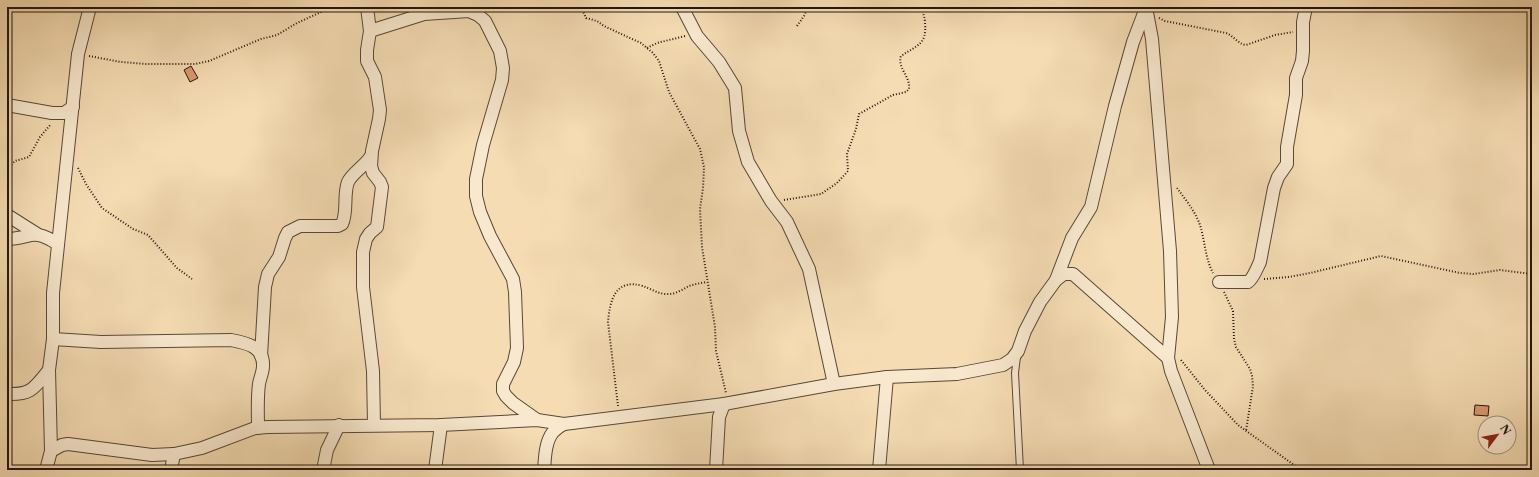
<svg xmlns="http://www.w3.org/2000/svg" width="1539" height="477" font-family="'Libre Caslon Text',serif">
  <rect width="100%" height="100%" fill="#f5dcb3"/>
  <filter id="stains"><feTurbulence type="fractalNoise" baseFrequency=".005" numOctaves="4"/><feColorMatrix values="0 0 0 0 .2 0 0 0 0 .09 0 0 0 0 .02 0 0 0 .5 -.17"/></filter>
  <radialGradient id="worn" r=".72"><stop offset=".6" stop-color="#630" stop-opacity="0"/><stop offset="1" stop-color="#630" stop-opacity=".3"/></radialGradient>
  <!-- building -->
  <g fill="#dd996f" stroke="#22160f">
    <polygon points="191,66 198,78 190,82 184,70"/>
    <polygon points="1475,405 1489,406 1488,416 1474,415"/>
  </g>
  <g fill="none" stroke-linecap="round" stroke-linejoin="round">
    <!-- lane casing -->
    <g stroke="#574838" stroke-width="8">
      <polyline id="lane" points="1017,357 1015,373 1020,470"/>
    </g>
    <!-- street casing -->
    <g stroke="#574838" stroke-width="14">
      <g id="street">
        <polyline points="367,7 370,31 367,50 367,61 375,77 380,110 379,119 372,151 371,166 373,173 380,182 382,187 377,227 370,233 366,239 363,252 363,287 373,371 374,425"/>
        <polyline points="682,7 697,36 719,62 735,88 739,131 748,162 771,201 787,222 809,269 834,384"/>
        <polyline points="1146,7 1152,39 1170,251 1172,317 1168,358 1171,371 1209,470"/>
        <polyline points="370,31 424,14 469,11 478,15 485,21 500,51 503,68 502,80 483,145 476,179 476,196 480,212 490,236 513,279 515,292 517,348 514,362 503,384 503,391 506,396 513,403 537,420"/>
        <polyline points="7,105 52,113 64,113 73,107"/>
        <polyline points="7,215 37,234"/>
        <path d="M7,239C15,239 19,238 27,236C39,232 48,238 58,244"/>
        <polyline points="1056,280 1072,238 1091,207 1115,106 1133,42 1146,8"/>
        <path d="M1219,282H1248C1253,279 1257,268 1260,262L1274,188L1278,177L1287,164V147L1296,95V78L1302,61L1303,51V22L1306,7"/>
        <path d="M53,339L101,342L231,340C246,343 264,346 263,366C263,372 260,378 259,384C257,399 258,413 258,428"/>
        <path d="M261,356L265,287L268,274L279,257L285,238L288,232L300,226H338L342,224C348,212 343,195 348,182C352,173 365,166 371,156"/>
        <path d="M7,394C32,395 34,388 49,370"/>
        <polyline points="51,451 62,445 68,444 152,455 174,454 202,448 255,428 268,427 441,425 537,420 564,424 724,404 834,384 887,377 957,374 1003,365 1012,359 1018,351 1025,331 1040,302 1056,280 1064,274 1073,274 1168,358"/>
        <polyline points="46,470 51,451 49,370 53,339 53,293 78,54 90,7"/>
        <polyline points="171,470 174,454"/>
        <polyline points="323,470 327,450 339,425"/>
        <polyline points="435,470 441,425"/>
        <path d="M544,470C545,458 545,442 553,432C556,429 560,426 564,424"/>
        <polyline points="716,470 719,417 724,404"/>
        <polyline points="879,470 887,377"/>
      </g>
    </g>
    <!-- path -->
    <g stroke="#22160f" stroke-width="2" stroke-dasharray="1 2" stroke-linecap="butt">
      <polyline points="581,7 586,18 597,21 604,26 632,39 641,43 653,53 659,61 669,92 700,149 704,167 703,188 700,209 702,247 715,327 716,351 726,393"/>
      <path d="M1159,18L1165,21L1226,33C1234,36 1238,44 1246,45L1275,35L1293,32"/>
      <polyline points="797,26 804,16 808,7"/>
      <polyline points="647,48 657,43 685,36"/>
      <polyline points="89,56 121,62 145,64 195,64 209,61 261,39 277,35 297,23 332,7"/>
      <polyline points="78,168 86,184 102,208 133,229 148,235 177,268 192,279"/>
      <polyline points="7,169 15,161 29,157 40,137 51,124"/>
      <path d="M1177,188C1185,199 1195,211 1200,225C1205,241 1205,258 1213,273"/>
      <path d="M784,200L821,194L837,183L848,171L847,154L856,129L859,114L893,95L906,92L909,89C911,77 897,68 901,56C917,45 927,45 925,23C925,18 923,15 923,10L926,7"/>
      <polyline points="1264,279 1289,277 1310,273 1381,256 1460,273 1474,274 1500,270 1532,274"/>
      <polyline points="1224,292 1233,311 1234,339 1236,347 1250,369 1252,376 1253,386 1246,431"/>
      <polyline points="1181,360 1205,390 1238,425 1301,470"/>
      <path d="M618,406L608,322C610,300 615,278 643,286C651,289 660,295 669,294C676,294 683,289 689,286C695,284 701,283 707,282"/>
    </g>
    <!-- lane -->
    <use href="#lane" stroke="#f8e8ce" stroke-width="6"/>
    <!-- street -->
    <use href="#street" stroke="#f8e8ce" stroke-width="12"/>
  </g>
  <!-- margin -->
  <rect width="1539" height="477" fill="none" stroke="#f5dcb3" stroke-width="24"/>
  <rect x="8" y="8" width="1523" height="461" fill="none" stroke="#22160f" stroke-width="2"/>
  <rect x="12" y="12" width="1515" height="453" fill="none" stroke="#22160f"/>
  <!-- north arrow -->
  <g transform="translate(1497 435) rotate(58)"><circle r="19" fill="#f8e8ce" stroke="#a29482"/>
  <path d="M0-3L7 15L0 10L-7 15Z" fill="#8f2418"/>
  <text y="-6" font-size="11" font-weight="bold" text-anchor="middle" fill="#22160f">N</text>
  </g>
  <rect width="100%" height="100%" filter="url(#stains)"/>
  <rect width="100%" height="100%" fill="url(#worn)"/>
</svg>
